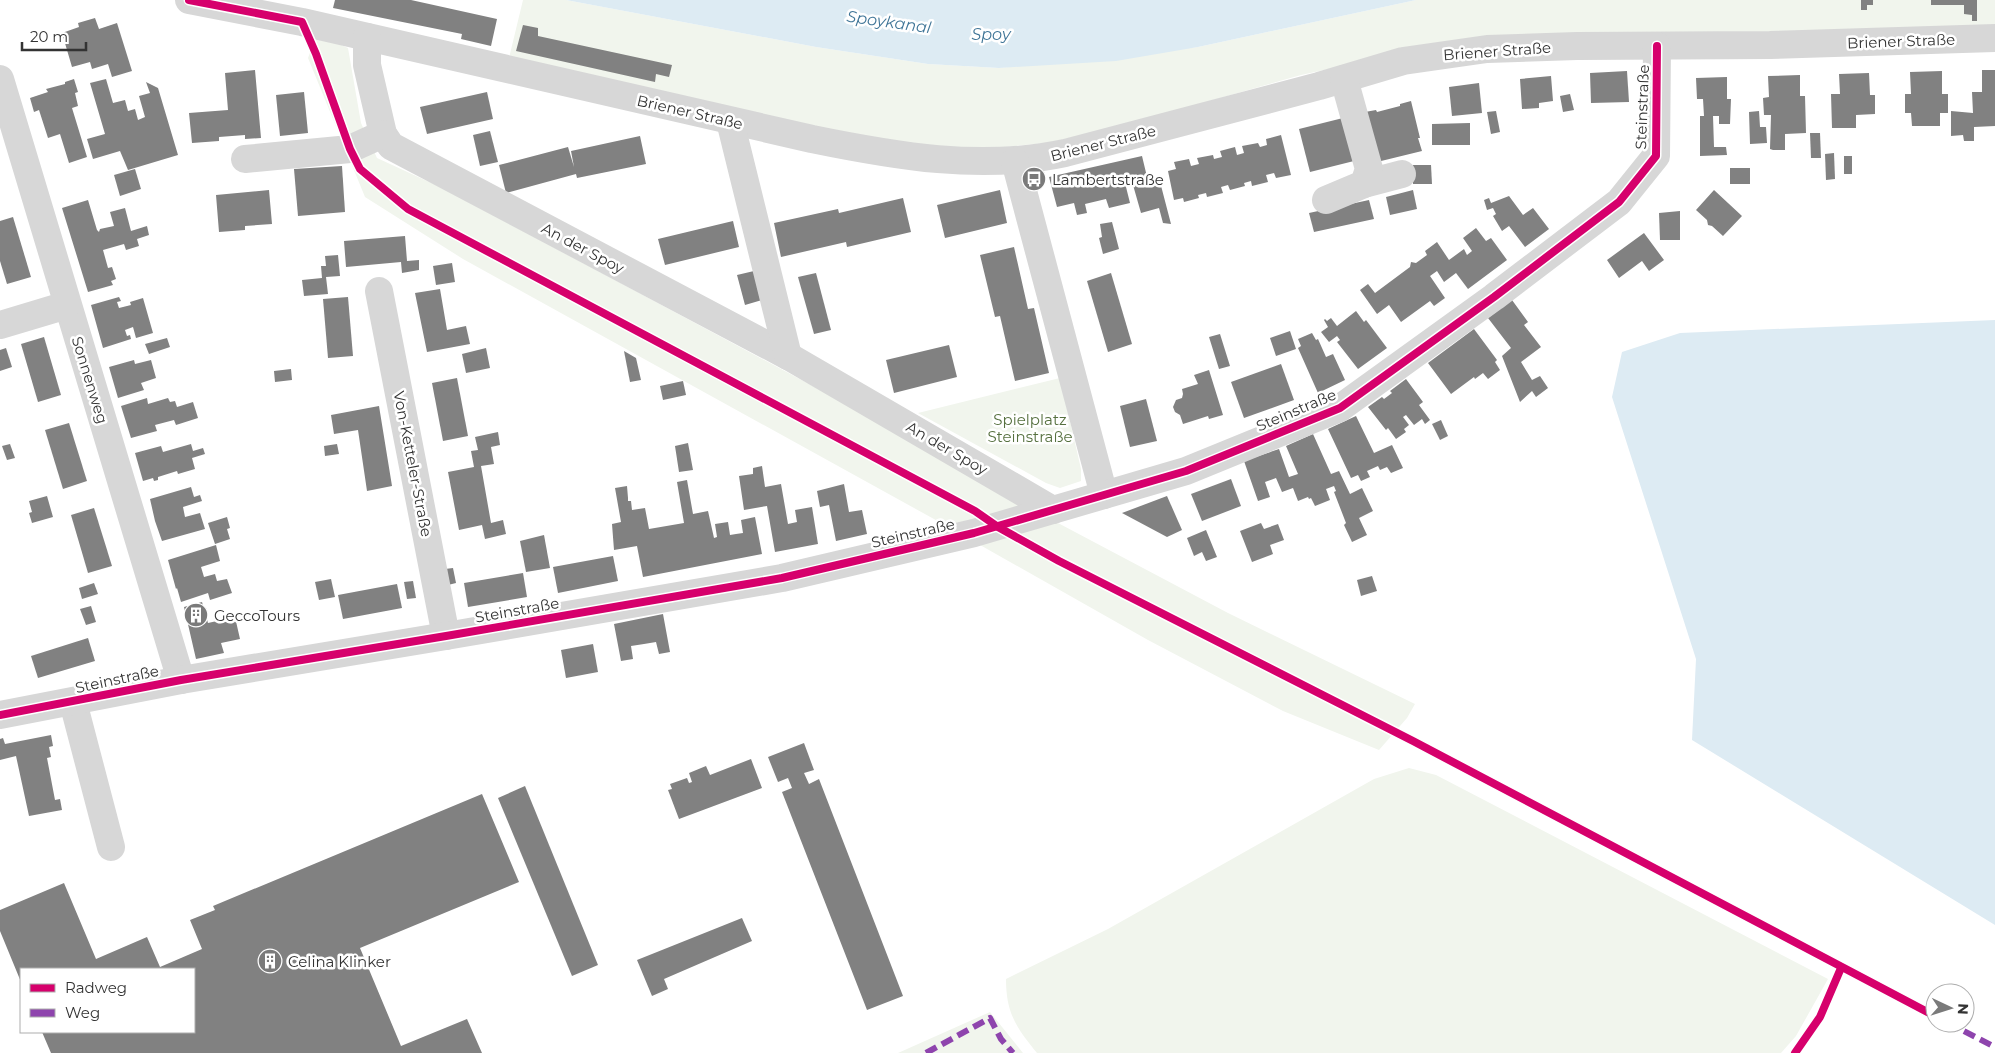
<svg xmlns="http://www.w3.org/2000/svg" width="1995" height="1053" font-family="Montserrat,sans-serif">
  <rect width="100%" height="100%" fill="#fff"/>
  <!-- green -->
  <g fill="#f1f5ed">
    <polygon points="523,0 566,0 816,47 928,64 999,68 1198,47 1416,0 1995,0 1995,27 1412,51 1301,75 1111,129 1046,143 982,149 906,145 612,83 509,58"/>
    <polygon points="317,34 348,48 361,123 377,158 440,187 628,287 863,413 1024,505 1228,613 1415,704 1407,718 1379,750 1283,711 1148,640 943,524 463,259 365,197 308,58"/>
    <polygon points="1060,378 1081,469 1081,481 1060,488 1046,483 918,413"/>
    <path d="M1409,768L1436,775L1828,979L1796,1036L1781,1053H1037C1016,1027 1006,1013 1006,979L1108,929L1374,779Z"/>
    <polygon points="990,1012 1023,1053 898,1053"/>
  </g>
  <!-- water -->
  <g fill="#ddebf3">
    <polygon points="566,0 1416,0 1198,47 1116,61 999,68 928,64 816,47"/>
    <polygon points="1995,320 1995,925 1692,740 1696,659 1612,397 1622,352 1680,333"/>
  </g>
  <!-- building -->
  <g fill="#818181">
    <polygon points="335,0 411,0 497,19 491,46 461,39 462,34 333,8"/>
    <polygon points="1861,0 1873,0 1873,5 1867,5 1867,10 1861,10"/>
    <polygon points="1931,0 1977,0 1977,21 1972,21 1972,15 1964,14 1964,5 1931,5"/>
    <polygon points="95,18 99,29 117,23 132,71 112,77 108,64 92,69 90,62 72,67 62,33 79,27 78,23"/>
    <polygon points="523,25 538,28 538,36 672,65 669,77 656,74 655,82 516,51"/>
    <polygon points="255,70 261,138 245,139 245,135 219,137 219,141 192,143 189,113 228,110 225,73"/>
    <polygon points="1982,70 1995,70 1995,126 1974,127 1974,141 1964,141 1963,135 1951,136 1951,111 1973,113 1972,92 1982,92"/>
    <polygon points="1627,71 1629,102 1591,103 1590,73"/>
    <polygon points="1942,71 1942,94 1948,94 1948,113 1940,113 1940,126 1912,126 1911,113 1905,113 1905,94 1911,94 1910,72"/>
    <polygon points="1869,73 1870,95 1875,95 1875,114 1856,115 1856,128 1832,128 1831,94 1840,94 1839,74"/>
    <polygon points="1800,75 1800,96 1805,96 1806,133 1785,134 1785,150 1773,150 1770,149 1771,115 1764,115 1763,98 1769,97 1768,76"/>
    <polygon points="1551,76 1553,101 1539,103 1539,108 1522,109 1520,79"/>
    <polygon points="1727,77 1727,99 1731,99 1730,124 1719,124 1719,116 1713,116 1714,147 1726,147 1727,155 1700,156 1700,116 1704,116 1703,99 1697,99 1696,78"/>
    <polygon points="74,79 78,92 75,93 78,106 72,108 87,157 69,163 60,134 48,138 39,110 34,112 30,98 48,92 46,89 65,84 65,82"/>
    <polygon points="106,79 113,103 125,100 128,111 135,109 138,120 145,117 139,96 150,93 146,82 158,88 178,155 128,170 120,151 93,159 87,139 105,134 90,83"/>
    <polygon points="1479,83 1482,113 1452,116 1449,87"/>
    <polygon points="304,92 308,133 280,136 276,95"/>
    <polygon points="487,92 493,119 427,134 420,107"/>
    <polygon points="1570,94 1574,110 1563,112 1560,96"/>
    <polygon points="1411,101 1420,138 1418,138 1422,151 1377,162 1365,112 1376,110 1377,112 1400,106 1400,104"/>
    <polygon points="1496,111 1500,132 1491,134 1487,112"/>
    <polygon points="1759,111 1760,127 1766,127 1767,143 1750,144 1749,112"/>
    <polygon points="1347,117 1358,160 1310,172 1299,129"/>
    <polygon points="1470,123 1470,145 1432,145 1432,124"/>
    <polygon points="490,131 498,162 480,166 473,135"/>
    <polygon points="1810,133 1820,133 1821,158 1811,158"/>
    <polygon points="1281,135 1291,175 1276,178 1274,173 1266,175 1268,182 1252,186 1251,181 1244,183 1245,186 1230,190 1228,185 1221,187 1223,193 1207,197 1206,193 1198,195 1199,198 1184,202 1183,198 1174,200 1168,171 1176,169 1174,162 1189,159 1191,166 1199,164 1197,158 1213,155 1214,159 1222,157 1220,151 1235,147 1237,155 1244,153 1242,146 1258,143 1260,147 1267,145 1266,139"/>
    <polygon points="640,136 646,164 577,178 576,174 506,193 499,165 568,147 574,167 571,151"/>
    <polygon points="1834,153 1835,179 1826,180 1825,154"/>
    <polygon points="1142,156 1148,181 1159,178 1171,224 1163,223 1159,208 1141,213 1133,185 1126,187 1130,203 1109,208 1106,199 1085,204 1087,213 1077,215 1074,203 1057,207 1049,177"/>
    <rect x="1844" y="156" width="8" height="18"/>
    <polygon points="1413,165 1431,165 1432,184 1413,184"/>
    <polygon points="342,166 345,212 298,216 294,169"/>
    <rect x="1730" y="168" width="20" height="16"/>
    <polygon points="135,169 141,189 120,196 114,175"/>
    <polygon points="269,190 272,224 245,226 245,230 219,232 216,195"/>
    <polygon points="1000,190 1007,223 945,238 937,205"/>
    <polygon points="1413,190 1417,209 1390,215 1386,197"/>
    <polygon points="1714,190 1742,216 1723,236 1712,226 1708,225 1707,220 1696,210"/>
    <polygon points="1509,196 1523,215 1533,208 1549,229 1525,247 1509,226 1502,231 1493,216 1496,214 1493,208 1487,210 1484,200 1489,198 1491,203"/>
    <polygon points="903,198 911,232 847,247 846,242 781,257 774,223 838,209 839,213"/>
    <polygon points="88,200 97,230 99,232 100,229 114,226 110,212 125,208 131,231 147,226 149,235 137,239 139,246 126,250 124,244 103,250 108,268 112,267 116,279 111,281 113,285 88,292 62,208"/>
    <polygon points="1369,200 1374,219 1314,232 1309,213"/>
    <polygon points="1680,211 1680,240 1660,240 1659,213"/>
    <polygon points="13,217 31,277 7,284 0,261 0,221"/>
    <polygon points="733,221 739,247 665,265 658,239"/>
    <polygon points="1112,222 1119,249 1103,254 1099,238 1102,237 1100,224"/>
    <polygon points="1476,228 1486,241 1491,238 1507,260 1468,289 1456,273 1444,282 1437,271 1430,276 1445,298 1434,306 1430,301 1401,322 1389,305 1377,314 1360,290 1368,284 1375,293 1410,267 1411,262 1416,263 1427,255 1425,251 1437,242 1449,260 1464,249 1467,255 1472,251 1463,238"/>
    <polygon points="1644,233 1664,260 1649,271 1642,261 1619,278 1607,260"/>
    <polygon points="405,236 407,261 419,260 419,270 402,273 401,262 346,267 344,241"/>
    <polygon points="1014,247 1028,309 1034,308 1049,373 1015,381 1000,316 995,317 980,255"/>
    <polygon points="338,255 340,276 326,277 328,294 304,296 302,280 322,278 321,266 326,266 325,256"/>
    <polygon points="452,263 455,282 436,285 433,266"/>
    <polygon points="754,271 762,300 745,305 737,275"/>
    <polygon points="816,273 831,330 814,334 798,277"/>
    <polygon points="1111,273 1132,344 1108,352 1087,281"/>
    <polygon points="440,289 447,330 466,326 470,344 427,352 415,293"/>
    <polygon points="119,297 121,301 117,302 119,308 131,305 130,302 143,298 153,333 136,338 133,327 125,330 127,336 130,335 131,339 103,348 91,305"/>
    <polygon points="348,297 353,356 328,358 323,299"/>
    <polygon points="1512,300 1528,322 1524,325 1541,347 1521,362 1532,380 1540,376 1548,388 1536,397 1532,391 1520,402 1502,356 1511,348 1488,318"/>
    <polygon points="1356,311 1364,322 1366,320 1387,348 1358,369 1337,342 1340,340 1337,336 1329,342 1321,332 1328,327 1324,320 1325,319 1327,321 1331,318 1337,326"/>
    <polygon points="1474,329 1497,360 1495,362 1500,370 1488,379 1483,373 1475,379 1474,377 1451,394 1428,363"/>
    <polygon points="1290,331 1296,349 1276,356 1270,338"/>
    <polygon points="1312,333 1316,340 1318,339 1326,357 1333,354 1345,380 1318,393 1298,348 1301,346 1298,339"/>
    <polygon points="1220,334 1230,366 1219,369 1209,337"/>
    <polygon points="44,337 61,395 38,402 21,344"/>
    <polygon points="167,338 170,347 149,354 145,344"/>
    <polygon points="949,345 957,377 894,393 886,360"/>
    <polygon points="6,348 12,367 0,371 0,350"/>
    <polygon points="486,348 490,368 466,373 462,354"/>
    <polygon points="624,351 636,358 641,380 630,382"/>
    <polygon points="134,360 135,364 151,360 156,378 141,383 144,390 118,398 109,367"/>
    <polygon points="1281,364 1294,400 1244,418 1231,382"/>
    <polygon points="291,369 292,380 275,382 274,371"/>
    <polygon points="1209,370 1223,415 1209,419 1208,416 1183,424 1180,415 1175,412 1173,407 1176,400 1182,398 1183,394 1182,389 1198,384 1194,375"/>
    <polygon points="457,378 468,436 443,441 432,383"/>
    <polygon points="1406,379 1423,402 1419,405 1430,420 1425,424 1422,419 1414,425 1406,415 1403,417 1409,425 1404,429 1406,432 1396,439 1388,428 1386,430 1368,407 1382,397 1384,399 1392,393 1390,391"/>
    <polygon points="683,381 686,395 663,400 660,386"/>
    <polygon points="147,398 148,404 168,398 170,402 175,401 177,407 193,402 198,418 176,425 174,420 155,425 157,431 131,438 121,406"/>
    <polygon points="1146,399 1157,441 1130,447 1120,406"/>
    <polygon points="379,406 392,486 367,491 358,430 334,434 331,415"/>
    <polygon points="1356,416 1374,453 1392,445 1403,468 1391,473 1387,467 1380,470 1378,466 1367,471 1370,477 1361,481 1358,475 1351,478 1328,429"/>
    <polygon points="1441,420 1448,436 1440,440 1432,424"/>
    <polygon points="69,423 87,481 63,489 45,430"/>
    <polygon points="498,432 500,445 491,447 494,464 481,466 491,523 503,520 506,534 485,539 482,525 459,530 448,472 474,467 471,451 478,450 475,437"/>
    <polygon points="1313,434 1331,474 1339,471 1350,494 1362,488 1373,511 1359,518 1367,535 1352,542 1344,525 1346,523 1334,492 1336,491 1334,486 1326,489 1330,500 1315,506 1311,498 1309,499 1308,497 1298,501 1293,488 1282,492 1276,478 1265,482 1270,497 1258,501 1244,461 1279,449 1289,477 1298,474 1286,446"/>
    <polygon points="688,443 693,470 679,472 675,446"/>
    <polygon points="10,444 15,458 7,460 2,446"/>
    <polygon points="191,444 193,451 203,448 205,454 192,458 195,469 178,474 177,471 158,477 158,480 154,481 153,478 143,481 135,453 161,446 163,452"/>
    <polygon points="337,444 339,454 325,456 324,446"/>
    <polygon points="762,466 765,487 781,484 788,524 797,522 795,510 812,507 818,544 775,552 767,506 744,510 739,476 753,474 753,468"/>
    <polygon points="1231,479 1241,506 1202,521 1191,494"/>
    <polygon points="687,480 693,514 708,511 714,538 717,537 715,524 728,522 730,535 736,534 743,533 741,520 755,517 762,554 643,577 637,546 614,550 612,524 621,522 615,488 627,486 628,498 628,501 631,501 632,510 645,508 649,529 684,523 677,482"/>
    <polygon points="844,484 849,512 862,510 867,534 836,541 829,505 820,507 817,491"/>
    <polygon points="191,487 194,497 200,495 202,501 183,507 185,517 200,513 205,529 162,541 155,521 150,499"/>
    <polygon points="47,496 53,517 32,523 29,513 32,512 29,501"/>
    <polygon points="1167,496 1182,530 1167,537 1122,513"/>
    <polygon points="94,508 112,566 88,573 71,515"/>
    <polygon points="227,517 230,528 227,529 230,539 215,544 208,523"/>
    <polygon points="1261,523 1264,529 1278,524 1284,540 1270,545 1273,554 1252,562 1240,531"/>
    <polygon points="1206,530 1217,557 1206,561 1202,552 1194,556 1187,538"/>
    <polygon points="544,535 550,568 526,572 520,541"/>
    <polygon points="216,545 220,561 201,567 204,577 215,574 217,581 227,579 232,593 210,600 208,593 181,602 177,588 176,589 168,560"/>
    <polygon points="613,556 618,581 558,593 553,567"/>
    <polygon points="453,568 456,583 448,585 445,569"/>
    <polygon points="523,573 527,597 468,607 464,583"/>
    <polygon points="1372,576 1377,591 1361,596 1357,580"/>
    <polygon points="331,579 335,597 319,600 315,582"/>
    <polygon points="413,581 416,598 407,599 404,582"/>
    <polygon points="94,583 98,594 82,599 79,588"/>
    <polygon points="397,584 402,608 343,619 338,595"/>
    <polygon points="202,602 208,623 235,617 240,639 221,643 224,653 196,659 184,607"/>
    <polygon points="91,606 96,622 86,625 80,609"/>
    <polygon points="663,614 670,652 659,654 656,642 644,644 631,646 633,659 621,661 614,624"/>
    <polygon points="88,638 95,661 38,678 31,656"/>
    <polygon points="593,644 598,672 566,678 561,650"/>
    <polygon points="51,735 53,746 49,747 51,757 47,758 55,800 60,799 62,810 29,816 16,756 0,760 0,739 3,738 5,744"/>
    <polygon points="804,743 814,770 804,773 809,784 819,779 903,996 867,1010 782,792 792,788 788,778 778,782 768,757"/>
    <polygon points="751,759 762,788 679,819 668,790 672,789 670,784 687,778 689,783 692,782 689,773 706,766 710,775"/>
    <polygon points="525,786 598,965 572,976 498,798"/>
    <polygon points="482,794 519,882 360,948 401,1046 467,1019 482,1053 51,1053 42,1032 194,1032 194,969 21,969 21,982 0,931 0,910 64,883 96,959 147,937 160,967 202,949 190,920 215,910 213,906"/>
    <polygon points="742,918 752,941 664,979 668,989 652,996 637,960"/>
  </g>
  <g fill="none" stroke-linecap="round" stroke-linejoin="round">
    <!-- minor -->
    <g stroke="#d7d7d7" stroke-width="28">
      <path d="M189,0L302,22L812,139C895,156 981,171 1065,153L1319,86L1403,61L1487,49L1577,46L1770,45L1995,38"/>
      <polyline points="367,37 367,65 383,134 391,146 788,356"/>
      <polyline points="0,79 181,680"/>
      <polyline points="730,121 788,356 1053,510"/>
      <polyline points="245,159 350,149 383,134"/>
      <polyline points="1015,161 1104,495"/>
      <polyline points="1364,184 1402,174"/>
      <polyline points="1326,200 1364,184 1369,169 1344,79"/>
      <polyline points="379,291 446,636"/>
      <polyline points="0,325 67,305"/>
      <polyline points="73,702 111,847"/>
      <polyline points="0,715 181,680 446,636 782,578 974,533 1186,471 1340,408 1494,297 1619,202 1656,156 1657,46"/>
    </g>
    <!-- quiet -->
    <g stroke="#8e44ad" stroke-width="6" stroke-dasharray="12 6" stroke-linecap="butt">
      <polyline points="1948,1023 1995,1047"/>
      <polyline points="926,1053 990,1018 1001,1039 1013,1053"/>
    </g>
    <!-- cycleway casing -->
    <g stroke="#fff" stroke-width="11">
      <g id="cycleway">
        <polyline points="189,0 302,22 316,54 350,149 360,169 408,209 975,511 998,527 1059,561 1413,741 1935,1016"/>
        <polyline points="0,715 181,680 446,636 782,578 974,533 1186,471 1340,408 1494,297 1619,202 1656,156 1657,46"/>
        <polyline points="1795,1053 1820,1017 1841,968"/>
      </g>
    </g>
    <!-- cycleway -->
    <use href="#cycleway" stroke="#d6006c" stroke-width="8"/>
  </g>
  <!-- icons -->
  <defs>
    <g id="bus-disc" transform="scale(1.25)"><circle r="9.5" fill="#7a7a7a" stroke="#fff"/><path d="M-5-6H5V4H4V6H2V4H-2V6H-4V4H-5ZM-3.5-4V0h7V-4ZM-3.5 1.2v1.5H-2V1.2ZM2 1.2v1.5H3.5V1.2Z" fill="#fff"/></g>
    <g id="building-disc" transform="scale(1.25)"><circle r="9.5" fill="#7a7a7a" stroke="#fff"/><path d="M-4-6H4V6H1V3H-1V6H-4ZM-2.5-4.3h1.7v1.8h-1.7ZM.8-4.3h1.7v1.8H.8ZM-2.5-1h1.7V.8h-1.7ZM.8-1h1.7V.8H.8Z" fill="#fff"/></g>
  </defs>
  <g fill-rule="evenodd">
    <use href="#bus-disc" x="1034" y="179"/>
    <use href="#building-disc" x="196" y="615"/>
    <use href="#building-disc" x="270" y="961"/>
  </g>
  <g text-anchor="middle" dominant-baseline="central" stroke-width="5" stroke-linejoin="round" paint-order="stroke">
    <!-- street labels -->
    <g font-size="15" fill="#333" stroke="#fff">
      <text transform="translate(1901 41) rotate(-2)">Briener Straße</text>
      <text transform="translate(1497 51) rotate(-4)">Briener Straße</text>
      <text transform="translate(1642 107) rotate(-88)">Steinstraße</text>
      <text transform="translate(690 112) rotate(13)">Briener Straße</text>
      <text transform="translate(1103 143) rotate(-14)">Briener Straße</text>
      <text transform="translate(583 248) rotate(28)">An der Spoy</text>
      <text transform="translate(90 380) rotate(73)">Sonnenweg</text>
      <text transform="translate(1296 410) rotate(-23)">Steinstraße</text>
      <text transform="translate(947 448) rotate(30)">An der Spoy</text>
      <text transform="translate(413 464) rotate(79)">Von-Ketteler-Straße</text>
      <text transform="translate(913 533) rotate(-13)">Steinstraße</text>
      <text transform="translate(517 610) rotate(-10)">Steinstraße</text>
      <text transform="translate(117 679) rotate(-12)">Steinstraße</text>
    </g>
    <!-- poi labels -->
    <g font-size="15" fill="#333" stroke="#fff" text-anchor="start">
      <text x="1052" y="179">Lambertstraße</text>
      <text x="214" y="615">GeccoTours</text>
      <text x="288" y="961">Celina Klinker</text>
    </g>
    <!-- park labels -->
    <g font-size="15" fill="#56703f" stroke="#fff">
      <text x="1030" y="419">Spielplatz<tspan x="1030" dy="17">Steinstraße</tspan></text>
    </g>
    <!-- water labels -->
    <g font-size="16" font-style="italic" fill="#3f7597" stroke="#fff">
      <text transform="translate(889 22) rotate(8)">Spoykanal</text>
      <text x="991" y="34">Spoy</text>
    </g>
  </g>
  <!-- legend -->
  <rect x="20" y="968" width="175" height="65" fill="#ffffff" stroke="#adadad"/>
  <rect x="30" y="984" width="25" height="8" fill="#d6006c" stroke="#adadad"/>
  <text x="65" y="993" font-size="15" fill="#333333">Radweg</text>
  <rect x="30" y="1009" width="25" height="8" fill="#8e44ad" stroke="#adadad"/>
  <text x="65" y="1018" font-size="15" fill="#333333">Weg</text>
  <!-- north arrow -->
  <g transform="translate(1950 1008) rotate(94)"><circle r="24" fill="#ffffff" stroke="#adadad"/>
  <path d="M0-4L9 19L0 12L-9 19Z" fill="#7a7a7a"/>
  <text y="-8" font-size="14" font-weight="bold" text-anchor="middle" fill="#333333">N</text>
  </g>
  <!-- scale -->
  <path d="M22 42v8h64v-8" fill="none" stroke="#333333" stroke-width="2.5"/>
  <text x="30" y="42" font-size="15" fill="#333333" stroke="#ffffff" stroke-width="4" paint-order="stroke">20 m</text>
</svg>
